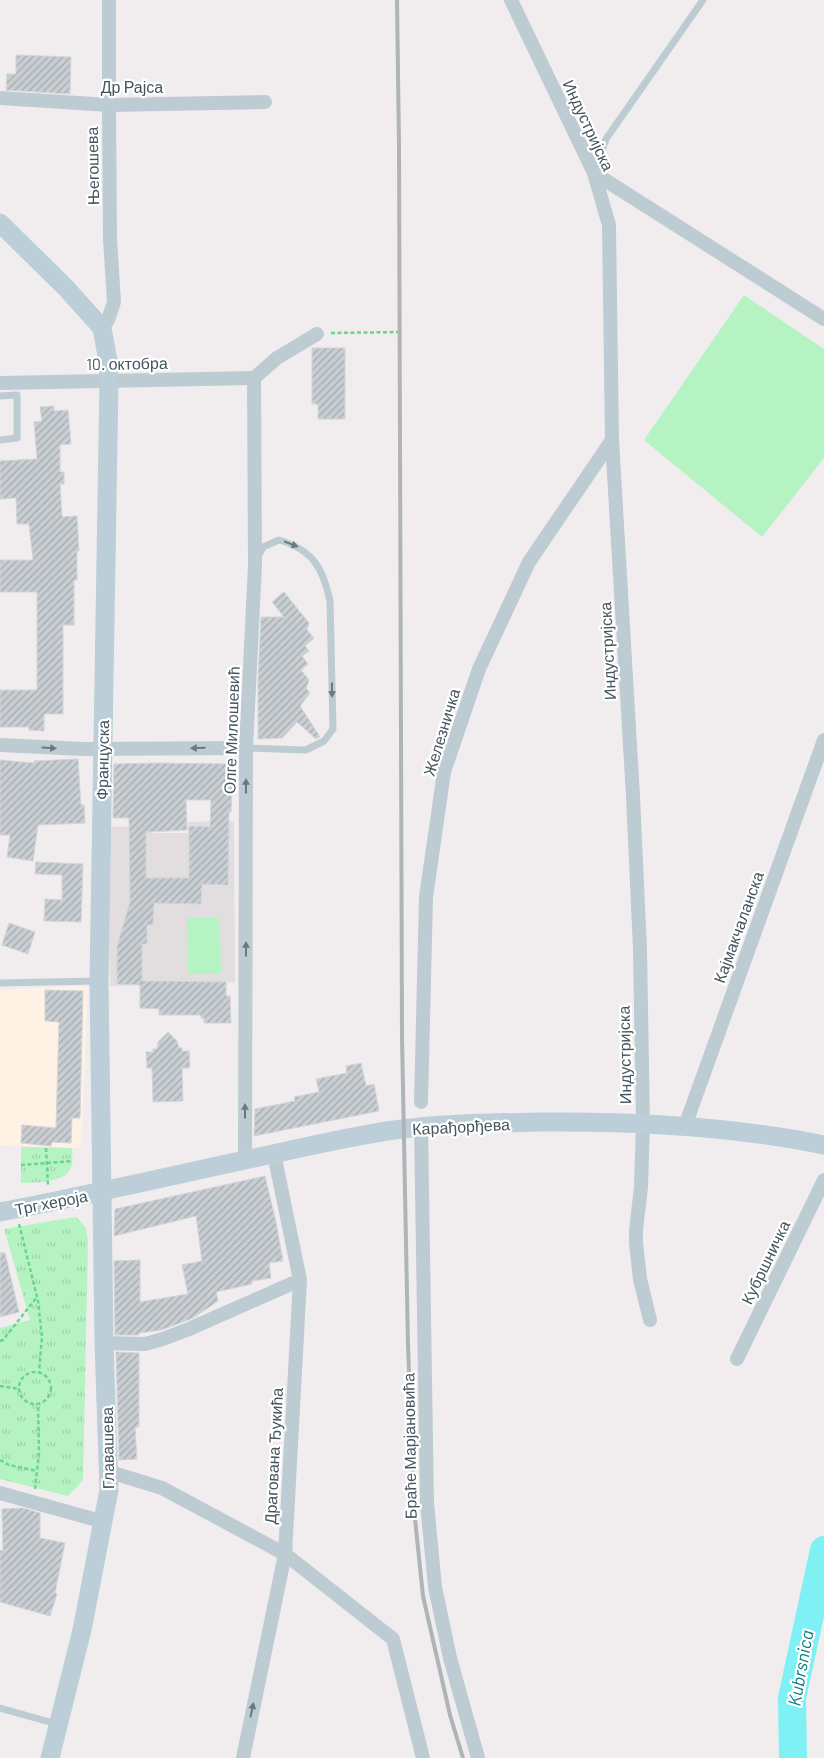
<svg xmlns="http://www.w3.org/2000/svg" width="824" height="1758" font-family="Barlow,sans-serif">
  <defs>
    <pattern id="park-tufts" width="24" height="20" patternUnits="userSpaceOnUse" patternTransform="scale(1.25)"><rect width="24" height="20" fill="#b6f3c3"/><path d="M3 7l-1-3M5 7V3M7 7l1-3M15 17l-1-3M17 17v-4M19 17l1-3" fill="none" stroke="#9ed2aa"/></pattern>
    <pattern id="building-hatch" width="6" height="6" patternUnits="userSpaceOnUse" patternTransform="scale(1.25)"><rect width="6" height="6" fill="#c9ced3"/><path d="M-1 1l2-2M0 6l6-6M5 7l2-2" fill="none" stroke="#a5aaae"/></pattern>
  </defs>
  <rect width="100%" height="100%" fill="#f1edee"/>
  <!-- commercial -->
  <polygon fill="#fef2e4" points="88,986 81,1148 0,1145 0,990"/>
  <!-- education -->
  <polygon fill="#e2dee0" points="234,821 235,982 110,986 106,827 152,826 152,833 188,833 188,822"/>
  <!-- park -->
  <g fill="url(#park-tufts)">
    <path d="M21,1147L72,1148C72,1153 73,1160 72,1165C67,1184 36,1182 21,1183Z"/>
    <polygon points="76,1217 86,1228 88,1242 83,1480 68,1496 0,1479 0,1328 30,1320 4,1229"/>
  </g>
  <!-- garden -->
  <g fill="#b6f3c3">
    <polygon points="744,295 824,349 824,458 762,537 644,440"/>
    <polygon points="187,918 220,918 221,974 188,974"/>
  </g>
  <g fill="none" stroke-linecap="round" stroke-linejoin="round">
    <!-- river -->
    <polyline stroke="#7ff1f5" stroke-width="28" points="793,1758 792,1698 824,1550"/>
  </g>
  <!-- building -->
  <g fill="url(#building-hatch)" stroke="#d1d5da" fill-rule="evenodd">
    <polygon points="16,55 71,57 70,94 6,90 7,74 16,74"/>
    <polygon points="312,348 345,348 345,419 318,419 318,404 312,404"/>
    <polygon points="54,406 54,411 68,410 71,444 60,445 60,472 64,472 64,484 60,484 62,517 77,516 79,551 77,551 77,580 74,580 74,625 63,625 63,714 44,714 44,731 29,730 29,727 0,727 0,690 37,690 37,592 0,592 0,560 33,560 29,524 17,524 16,498 0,499 0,461 37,459 34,422 42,421 40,407"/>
    <polygon points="284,592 309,623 307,630 314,638 305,646 309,651 302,656 308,664 301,670 309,680 306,688 310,693 300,706 320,737 316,739 297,722 282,738 258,739 258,681 261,617 284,617 272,602"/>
    <polygon points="78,759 81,805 84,805 85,823 38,825 33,861 7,857 10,835 0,835 0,760 34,763 34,761"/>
    <path d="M156,763L233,764L231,812H229L228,885L202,884L201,904L154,903L153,925H147V944H142V981L226,982V996H230L231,1023H204V1018H201V1015H159V1009L140,1008V985L117,984V946L130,902L129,818H113L114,764ZM186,800H211L210,827L189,826V878H146V832L187,830Z"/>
    <polygon points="36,862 83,864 81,922 44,921 45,899 62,900 62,875 35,874"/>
    <polygon points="9,923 35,932 28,954 2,945"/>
    <polygon points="45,990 83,991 80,1118 72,1118 71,1143 52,1142 51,1146 21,1143 22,1125 56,1128 59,1022 45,1021"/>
    <polygon points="168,1032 177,1041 179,1048 182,1048 182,1051 189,1051 190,1068 182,1068 183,1101 153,1102 152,1068 147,1068 146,1052 153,1052 153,1049 157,1049 158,1042"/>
    <polygon points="361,1063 366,1086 374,1084 379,1111 254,1136 255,1109 295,1101 294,1097 319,1092 316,1079 347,1073 346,1066"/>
    <polygon points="265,1176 276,1222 283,1261 269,1263 271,1278 252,1281 252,1284 216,1292 218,1301 193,1318 161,1330 139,1333 139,1335 115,1335 114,1261 140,1260 140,1302 188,1294 182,1265 202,1261 196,1216 114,1236 115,1209"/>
    <polygon points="0,1253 5,1253 19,1312 0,1317"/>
    <polygon points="116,1352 139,1353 139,1427 135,1427 137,1459 119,1460"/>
    <polygon points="23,1508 40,1513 40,1538 65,1543 55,1593 57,1594 50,1616 0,1602 0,1550 3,1551 2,1509"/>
  </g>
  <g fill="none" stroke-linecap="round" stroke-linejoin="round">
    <!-- path -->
    <g stroke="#6bd58e" stroke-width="2.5" stroke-dasharray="4 2.5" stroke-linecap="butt">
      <polyline points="331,333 400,332"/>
      <polyline points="46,1148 48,1185"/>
      <polyline points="21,1165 72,1161"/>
      <polyline points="19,1224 38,1301 42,1337 39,1372"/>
      <polyline points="0,1341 3,1340 37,1297"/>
      <circle cx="35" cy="1388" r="16"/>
      <polyline points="0,1386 20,1389"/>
      <polyline points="0,1460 9,1465 37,1471"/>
      <polyline points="35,1489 39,1453 38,1403"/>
    </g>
    <!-- lane -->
    <g stroke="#bcccd2" stroke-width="7">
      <polyline points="594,172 606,139 703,0"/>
      <polyline points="0,396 17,395 17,438 0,440"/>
      <path d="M246,748L306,750L324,741L333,729L330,601C323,568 313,550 279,540L263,547L258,557"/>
      <polyline points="0,983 98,981"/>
      <polyline points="0,1708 57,1724"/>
    </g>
    <!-- street -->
    <g stroke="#bcccd2" stroke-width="14">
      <polyline points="511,0 594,173 609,225 612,440 633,796 640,949 643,1124 641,1187 636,1230 636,1243 640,1279 650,1320"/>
      <polyline points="0,98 109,105 265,102"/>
      <polyline points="594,173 824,319"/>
      <polyline points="102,328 108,320 114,302 110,239 109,105 109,0"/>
      <polyline points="0,383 254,378"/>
      <polyline points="0,745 83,749 246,748"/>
      <polyline points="421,1102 426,897 444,772 479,669 529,562 612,440"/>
      <polyline points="685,1126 824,740"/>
      <polyline points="421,1127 427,1503 435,1587 450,1658 478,1758"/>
      <polyline points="245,1160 246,748 255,564 254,378 277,358 317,334"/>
      <polyline points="104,1343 145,1344 163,1339 189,1329 300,1280"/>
      <polyline points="737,1359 824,1180"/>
      <polyline points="110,1472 162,1488 285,1554 393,1639 423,1758"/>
      <polyline points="0,1493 104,1522"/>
      <polyline points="243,1758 285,1554 300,1280 274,1154"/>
    </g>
    <!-- secondary -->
    <g stroke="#bcced7" stroke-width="19">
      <polyline points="0,223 66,288 102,328 108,361 109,380 99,981 104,1343 109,1490 82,1630 50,1758"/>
      <path d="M0,1212C85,1196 170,1176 254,1158C303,1148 353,1135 402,1129C448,1123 495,1123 540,1122C635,1121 731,1126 824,1145"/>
    </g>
    <!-- rail -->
    <polyline stroke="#afb4b9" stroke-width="4" points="397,0 399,145 402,1037 408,1345 414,1509 423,1596 450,1715 463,1758"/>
  </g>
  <!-- one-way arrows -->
  <defs><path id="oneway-solid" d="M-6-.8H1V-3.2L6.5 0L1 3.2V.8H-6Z" transform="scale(1.25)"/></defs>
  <g fill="#687980">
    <use href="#oneway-solid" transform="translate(291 544) rotate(21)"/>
    <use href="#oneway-solid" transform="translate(332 690) rotate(89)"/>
    <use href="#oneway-solid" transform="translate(49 748) rotate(4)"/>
    <use href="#oneway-solid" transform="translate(198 748) rotate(179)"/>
    <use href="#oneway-solid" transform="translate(246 786) rotate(-90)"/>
    <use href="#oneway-solid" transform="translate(246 949) rotate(-90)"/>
    <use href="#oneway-solid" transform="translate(245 1111) rotate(-90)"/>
    <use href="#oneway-solid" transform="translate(252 1710) rotate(-78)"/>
  </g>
  <g text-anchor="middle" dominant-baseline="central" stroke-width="4.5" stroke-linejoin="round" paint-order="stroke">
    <!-- street labels -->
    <g font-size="16" fill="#44555d" stroke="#fff">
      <text x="132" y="86">Др Рајса</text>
      <text transform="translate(589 125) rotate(65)">Индустријска</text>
      <text transform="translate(92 166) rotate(-91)">Његошева</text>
      <text transform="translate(127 363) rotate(-1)">10. октобра</text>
      <text transform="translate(607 651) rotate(-93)">Индустријска</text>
      <text transform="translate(231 730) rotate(-88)">Олге Милошевић</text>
      <text transform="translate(441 732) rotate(-73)">Железничка</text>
      <text transform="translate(102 760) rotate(-89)">Француска</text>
      <text transform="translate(738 927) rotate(-70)">Кајмакчаланска</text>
      <text transform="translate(624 1055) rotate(-91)">Индустријска</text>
      <text transform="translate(461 1126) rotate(-3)">Карађорђева</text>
      <text transform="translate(51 1202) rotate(-11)">Трг хероја</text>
      <text transform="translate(765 1262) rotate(-64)">Кубршничка</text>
      <text transform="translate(409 1446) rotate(-91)">Браће Марјановића</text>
      <text transform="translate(107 1448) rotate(-91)">Главашева</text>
      <text transform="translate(273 1456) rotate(-87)">Драгована Ђукића</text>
    </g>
    <!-- water labels -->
    <g font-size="18" font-style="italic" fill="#057e83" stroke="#fff">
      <text transform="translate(800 1668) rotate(-80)">Kubrsnica</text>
    </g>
  </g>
</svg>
